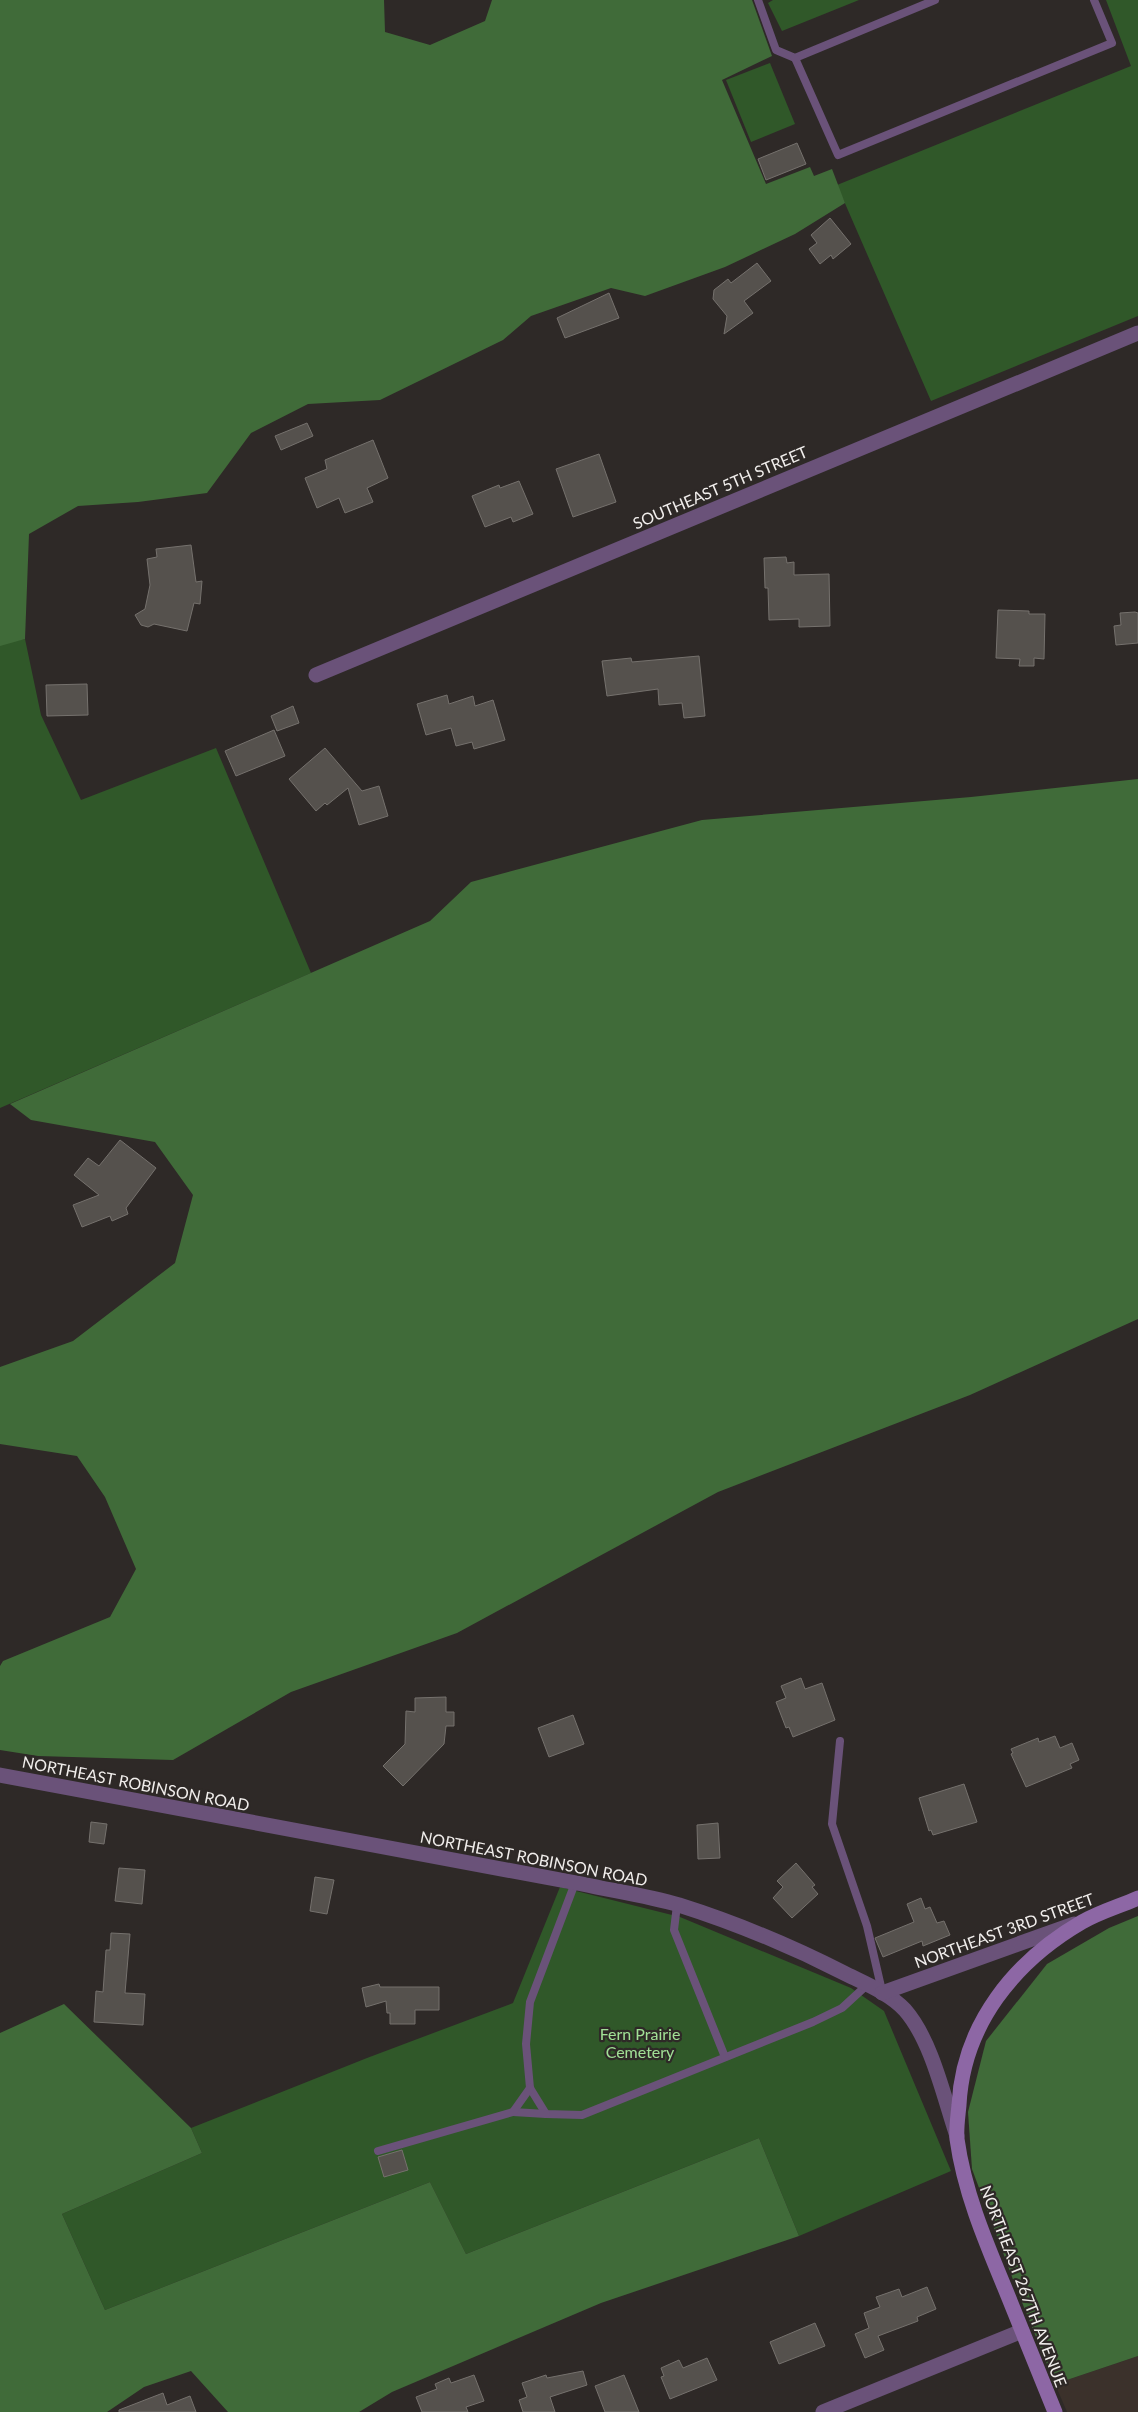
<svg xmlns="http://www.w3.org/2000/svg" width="1138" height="2412" font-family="Lato,sans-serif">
  <rect width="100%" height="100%" fill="#2e2927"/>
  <!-- built -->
  <polygon fill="#3b312b" points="1138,2356 1138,2412 1067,2412 1055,2384"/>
  <!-- green -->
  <g fill="#305829">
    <polygon points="773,0 859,0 782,31 768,3"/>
    <polygon points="1106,0 1138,0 1138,316 931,401 837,185 1131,66"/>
    <polygon points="770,63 795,124 751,142 726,80"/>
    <polygon points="25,639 41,715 81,800 216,748 311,973 0,1108 0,644"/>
    <polygon points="560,1887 680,1917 851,1988 884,2011 951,2171 799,2236 759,2138 466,2254 430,2182 105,2310 62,2214 202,2153 191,2128 367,2058 513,2003"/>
  </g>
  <!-- forest -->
  <g fill="#406b39">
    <polygon points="0,0 384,0 385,32 430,45 485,21 492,0 752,0 772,56 722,80 766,184 810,167 814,176 832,169 845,203 795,234 725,267 645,296 611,288 531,316 503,340 380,400 308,404 251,433 207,493 138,502 78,506 29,534 25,639 0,646"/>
    <polygon points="1138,779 1138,1319 970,1395 718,1492 457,1633 291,1692 173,1760 38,1756 0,1750 0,1666 3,1661 110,1617 136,1569 105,1497 77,1456 0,1444 0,1367 73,1341 175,1263 193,1195 155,1142 31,1120 10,1104 430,921 471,882 702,820 971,797"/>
    <polygon points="1138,1916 1138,2356 1055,2384 1015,2285 972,2169 968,2112 986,2041 1047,1964 1109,1928"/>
    <polygon points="64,2004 191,2128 202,2153 62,2214 105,2310 430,2182 466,2254 759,2138 799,2236 601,2303 392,2392 359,2412 228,2412 191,2371 144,2387 107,2412 0,2412 0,2033"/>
  </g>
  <!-- building -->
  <g fill="#55514d" stroke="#75716d">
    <polygon points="797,143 806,164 766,180 758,159"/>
    <polygon points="830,218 851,244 833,259 831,255 820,264 809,249 817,243 811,235"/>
    <polygon points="757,263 771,281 744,301 753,313 724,334 727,316 713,299 714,290 728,279 731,283"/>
    <polygon points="609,293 619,318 565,338 557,318"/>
    <polygon points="307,423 313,436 281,450 275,436"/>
    <polygon points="373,440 388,478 367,488 373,502 345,513 339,498 317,508 305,478 327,469 325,460"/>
    <polygon points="599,454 616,502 573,517 556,469"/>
    <polygon points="519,481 533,514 513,522 511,517 485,527 472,496 499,485 500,488"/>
    <polygon points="191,545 196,582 202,581 200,604 194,603 187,631 154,624 148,627 141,625 135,615 145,609 150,585 147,559 157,557 156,549"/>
    <polygon points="786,557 787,563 794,562 794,575 829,574 830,626 799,627 799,619 769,620 768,588 765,588 764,558"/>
    <polygon points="998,610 1029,611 1029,614 1045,614 1044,659 1034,658 1034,666 1019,666 1020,659 996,658"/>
    <polygon points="1135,612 1138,613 1138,643 1116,645 1114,626 1121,625 1120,613"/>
    <polygon points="699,656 705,716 684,718 682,703 659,705 658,689 607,696 602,661 631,658 632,662"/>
    <polygon points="87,684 88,715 47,716 46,685"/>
    <polygon points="447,695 449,704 473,696 475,706 493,700 505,740 474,749 472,742 456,746 451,728 426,735 417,704"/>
    <polygon points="293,706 299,723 277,731 271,716"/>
    <polygon points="274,730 285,756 236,776 225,751"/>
    <polygon points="325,748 362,791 379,786 388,816 359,825 348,788 327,805 325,803 316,811 289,779"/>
    <polygon points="120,1140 156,1168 126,1208 128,1214 112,1221 110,1216 82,1227 73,1205 99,1195 74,1175 88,1158 99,1166"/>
    <polygon points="801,1678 805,1689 822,1683 835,1720 793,1737 789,1727 786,1728 776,1702 786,1698 781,1686"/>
    <polygon points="446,1697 446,1712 454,1712 454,1726 446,1726 444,1744 403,1786 383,1766 405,1744 406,1711 415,1712 415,1698"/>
    <polygon points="573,1715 584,1744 549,1757 538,1728"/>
    <polygon points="1055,1736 1060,1748 1072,1743 1079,1760 1070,1764 1072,1768 1026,1787 1011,1754 1013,1753 1011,1749 1038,1738 1039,1742"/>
    <polygon points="964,1784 977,1822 933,1835 931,1830 929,1831 919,1798"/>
    <polygon points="91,1822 107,1824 104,1844 89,1842"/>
    <polygon points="718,1823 720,1858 698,1859 697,1825"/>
    <polygon points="796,1863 815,1885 812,1887 818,1894 792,1918 773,1898 783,1887 777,1881"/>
    <polygon points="119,1868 145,1870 142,1904 115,1901"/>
    <polygon points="315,1877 334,1880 327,1914 310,1911"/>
    <polygon points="921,1898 925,1909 930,1907 937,1923 944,1921 950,1935 923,1946 922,1941 883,1957 875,1938 914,1922 907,1904"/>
    <polygon points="111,1933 130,1934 125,1993 145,1994 143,2025 94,2022 96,1991 103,1992 106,1950 110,1950"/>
    <polygon points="379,1984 380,1987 439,1987 439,2010 415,2010 415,2024 390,2024 390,2013 387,2013 386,2001 366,2007 362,1988"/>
    <polygon points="402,2150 408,2170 384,2177 378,2157"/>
    <polygon points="927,2287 936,2309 917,2317 918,2321 878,2336 884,2350 865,2358 855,2334 869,2328 864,2313 880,2307 876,2297 899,2289 902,2297"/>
    <polygon points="815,2323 825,2346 779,2364 770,2342"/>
    <polygon points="707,2358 717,2380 670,2399 661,2377 664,2376 661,2368 679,2360 683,2368"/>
    <polygon points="583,2371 587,2385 550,2397 555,2412 523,2412 519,2400 527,2397 522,2383 546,2375 547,2378"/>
    <polygon points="474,2375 484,2401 466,2407 468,2412 422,2412 416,2397 437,2389 435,2384 449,2378 451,2383"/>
    <polygon points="624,2375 639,2412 605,2412 595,2386"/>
    <polygon points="163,2393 167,2405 190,2396 196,2412 119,2412 119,2410"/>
  </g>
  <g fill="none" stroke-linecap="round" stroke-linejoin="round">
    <!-- service -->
    <g stroke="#6a5279" stroke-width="8">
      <polyline points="758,0 776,50 795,58 935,0"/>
      <polyline points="795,58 838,155 1112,43 1094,0"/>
      <polyline points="840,1741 832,1824 867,1926 882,1991"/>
      <polyline points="575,1883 530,2002 526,2044 530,2088 546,2114 582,2115 813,2022 842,2008 867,1985"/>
      <polyline points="677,1905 674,1930 725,2057"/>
      <polyline points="513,2112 546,2114"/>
      <polyline points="378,2151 513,2112 530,2088"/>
    </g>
    <!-- minor -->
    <polyline stroke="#6a5279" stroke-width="15" points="316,675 1138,333"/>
    <!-- tertiary -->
    <g stroke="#6a5279" stroke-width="15">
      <path d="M0,1775L582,1884C614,1891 648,1896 679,1905C736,1923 791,1946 844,1973C864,1983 889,1993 905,2010C932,2041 944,2098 957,2136"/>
      <polyline points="882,1993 1074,1924"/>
      <polyline points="823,2412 1022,2331"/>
    </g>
    <!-- secondary -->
    <path stroke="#8d67a5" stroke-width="15" d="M1055,2412C1038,2370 1021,2328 1004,2286C984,2238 964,2190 957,2139C956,2128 958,2116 959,2105C963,2024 1015,1961 1082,1922C1099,1912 1120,1906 1138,1898"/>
  </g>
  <g text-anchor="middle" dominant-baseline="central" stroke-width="4.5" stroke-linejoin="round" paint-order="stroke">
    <!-- street labels -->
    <g font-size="16" fill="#f1eeec" stroke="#2e2927">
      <text transform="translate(720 487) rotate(-23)">SOUTHEAST 5TH STREET</text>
      <text transform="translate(136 1783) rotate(11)">NORTHEAST ROBINSON ROAD</text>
      <text transform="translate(534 1858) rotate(11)">NORTHEAST ROBINSON ROAD</text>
      <text transform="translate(1004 1930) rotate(-20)">NORTHEAST 3RD STREET</text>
      <text transform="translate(1024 2286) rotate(69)">NORTHEAST 267TH AVENUE</text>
    </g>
    <!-- park labels -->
    <g font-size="16" fill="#a1e096" stroke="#2e2927">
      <text x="640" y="2033">Fern Prairie<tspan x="640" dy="18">Cemetery</tspan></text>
    </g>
  </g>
</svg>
